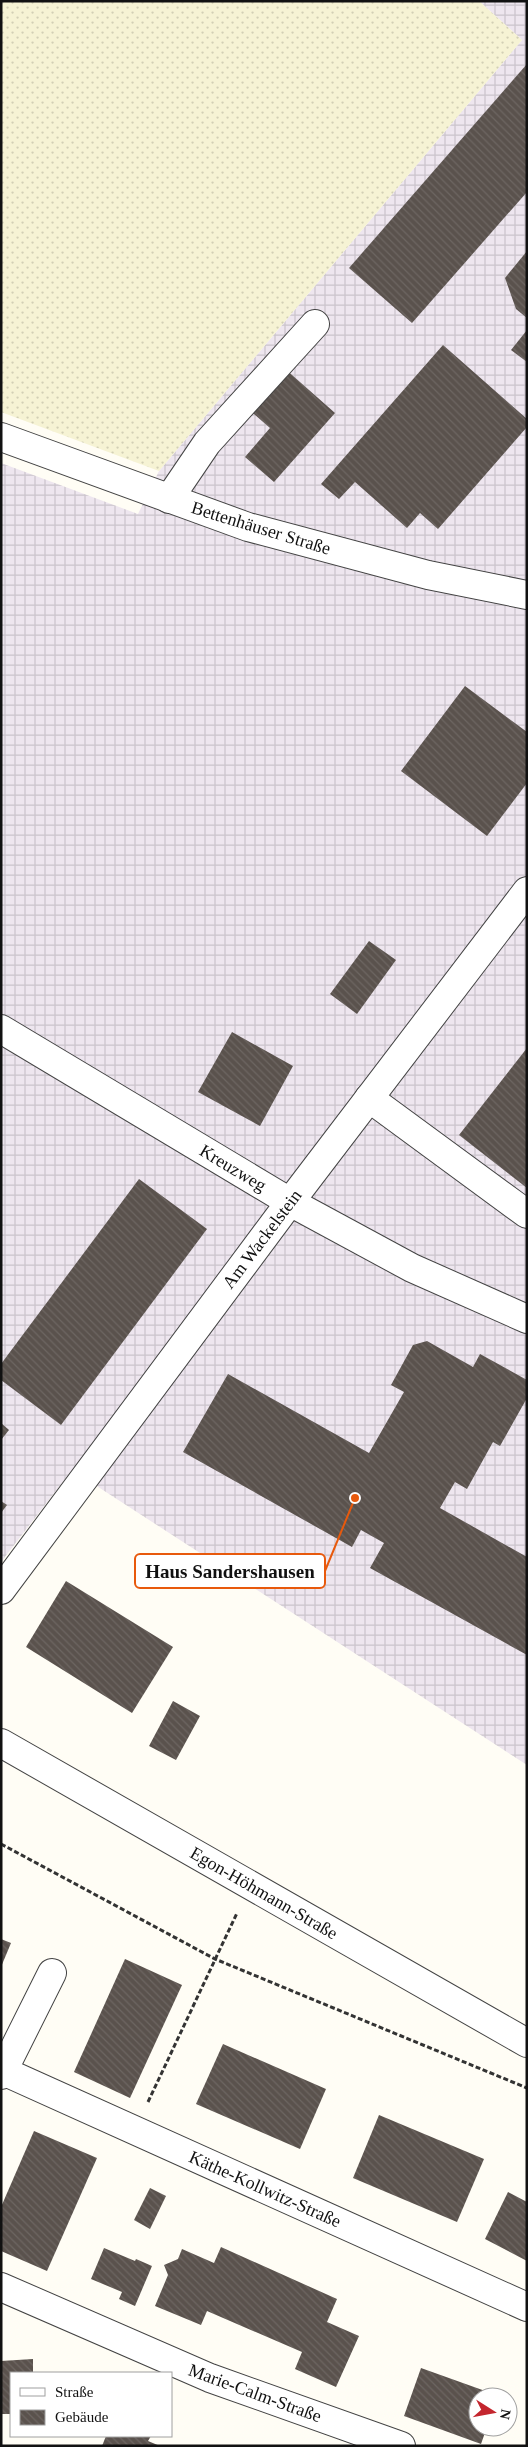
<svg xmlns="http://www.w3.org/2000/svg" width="528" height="2447" font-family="'Times New Roman',serif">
  <defs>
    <pattern id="industrial-grid" width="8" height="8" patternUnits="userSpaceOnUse" patternTransform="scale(1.25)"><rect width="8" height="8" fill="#eee6ef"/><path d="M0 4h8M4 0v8" fill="none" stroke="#cbc4cc"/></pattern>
    <pattern id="farmland-dots" width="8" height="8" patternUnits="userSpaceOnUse" patternTransform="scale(1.25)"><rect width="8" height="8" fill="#f6f3d4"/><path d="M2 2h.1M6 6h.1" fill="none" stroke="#d2cfb5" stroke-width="1.8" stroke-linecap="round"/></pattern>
    <pattern id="building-back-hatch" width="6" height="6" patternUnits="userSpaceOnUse" patternTransform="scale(1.25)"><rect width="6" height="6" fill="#5a524d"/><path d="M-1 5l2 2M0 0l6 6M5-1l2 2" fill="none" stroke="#6d6662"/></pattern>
  </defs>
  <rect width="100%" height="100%" fill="#fffdf5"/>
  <!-- industrial -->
  <polygon fill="url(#industrial-grid)" points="479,1 527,1 527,1765 72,1470 1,1562 1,463 138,514 159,471 522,40"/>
  <!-- farmland -->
  <polygon fill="url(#farmland-dots)" points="1,1 479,1 522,40 159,471 1,412"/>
  <!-- building -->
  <g fill="url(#building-back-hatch)">
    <polygon points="527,64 527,192 412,323 349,268"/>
    <polygon points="527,251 527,318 516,309 505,278"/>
    <polygon points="527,330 527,362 511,350"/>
    <polygon points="443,345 527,419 527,427 438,529 420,513 407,528 355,482 339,499 321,484"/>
    <polygon points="283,367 335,413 274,482 245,457 270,428 247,408"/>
    <polygon points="465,686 527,732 527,783 487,836 401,771"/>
    <polygon points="369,941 396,960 357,1014 330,994"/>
    <polygon points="232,1032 293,1066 260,1126 198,1092"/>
    <polygon points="527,1048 527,1188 459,1135"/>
    <polygon points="139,1179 207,1229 61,1425 1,1380 1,1364"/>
    <polygon points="427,1341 473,1367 480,1354 527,1380 527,1398 500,1446 493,1442 467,1489 455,1482 440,1508 527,1557 527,1655 370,1568 384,1543 361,1530 352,1547 183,1452 228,1374 369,1453 404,1392 391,1385 413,1345"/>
    <polygon points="1,1423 9,1430 1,1440"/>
    <polygon points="1,1501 7,1505 1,1513"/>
    <polygon points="66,1581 173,1647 132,1713 26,1647"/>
    <polygon points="173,1701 200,1716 176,1760 149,1746"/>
    <polygon points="1,1939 11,1943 1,1967"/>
    <polygon points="125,1959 182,1985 130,2098 74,2072"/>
    <polygon points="223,2044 326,2089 300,2149 196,2104"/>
    <polygon points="379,2115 484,2159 457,2222 353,2178"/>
    <polygon points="34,2131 97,2158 47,2271 1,2251 1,2207"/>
    <polygon points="150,2188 166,2196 150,2229 134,2220"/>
    <polygon points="508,2192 527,2202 527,2261 485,2239"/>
    <polygon points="221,2247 337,2299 327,2322 359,2336 336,2387 295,2369 302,2352 207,2311 201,2325 155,2306 168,2275 164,2265 178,2259 182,2249 214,2263"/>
    <polygon points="104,2248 135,2261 136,2259 152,2266 135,2306 119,2299 122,2292 91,2279"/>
    <polygon points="33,2359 33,2373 11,2373 11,2414 1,2414 1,2361"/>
    <polygon points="421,2368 502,2397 478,2397 478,2427 487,2427 481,2444 404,2416"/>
    <polygon points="106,2436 151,2436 148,2441 160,2446 102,2446"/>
  </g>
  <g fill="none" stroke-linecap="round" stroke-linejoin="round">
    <!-- minor casing -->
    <g stroke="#444" stroke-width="30">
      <g id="minor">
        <polyline points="1,437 248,527 428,575 527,595"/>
        <polyline points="169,499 207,443 315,324"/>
        <polyline points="1,1029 290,1202 412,1268 527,1319"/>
        <polyline points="369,1098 527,1214"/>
        <polyline points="1,1590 290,1202 527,891"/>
        <polyline points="1,1743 527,2043"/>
        <polyline points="3,2071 52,1973"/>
        <polyline points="1,2075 3,2071 527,2307"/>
        <polyline points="1,2287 210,2378 401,2446"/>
      </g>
    </g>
    <!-- path -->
    <g stroke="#333" stroke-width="3" stroke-dasharray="5 2.5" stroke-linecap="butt">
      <polyline points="1,1844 215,1959 527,2088"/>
      <polyline points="148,2102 237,1913"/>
    </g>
    <!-- minor -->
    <use href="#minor" stroke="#fff" stroke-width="28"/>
  </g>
  <g text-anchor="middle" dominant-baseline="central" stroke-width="5" stroke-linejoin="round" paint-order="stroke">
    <!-- street labels -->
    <g font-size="18" fill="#111" stroke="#fff">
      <text transform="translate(261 528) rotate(17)">Bettenhäuser Straße</text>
      <text transform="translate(233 1168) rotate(31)">Kreuzweg</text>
      <text transform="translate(262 1239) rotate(-53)">Am Wackelstein</text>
      <text transform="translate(264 1893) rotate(30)">Egon-Höhmann-Straße</text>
      <text transform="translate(265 2189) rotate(24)">Käthe-Kollwitz-Straße</text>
      <text transform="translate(255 2393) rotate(20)">Marie-Calm-Straße</text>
    </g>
  </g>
  <!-- callouts -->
  <path fill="none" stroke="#e8590c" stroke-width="2" d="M355 1498L325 1571"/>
  <circle fill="#e8590c" stroke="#fff" stroke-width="2" cx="355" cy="1498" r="5"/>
  <rect fill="#fff" stroke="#e8590c" stroke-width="2" x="135" y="1554" width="190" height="34" rx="5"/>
  <g font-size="19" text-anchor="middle" font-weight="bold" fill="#111">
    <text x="230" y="1578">Haus Sandershausen</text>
  </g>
  <!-- border -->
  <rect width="528" height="2447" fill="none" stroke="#111111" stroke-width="5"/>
  <!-- legend -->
  <rect x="10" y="2372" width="162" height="65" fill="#ffffff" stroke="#a0a0a0"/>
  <rect x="20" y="2388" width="25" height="8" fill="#ffffff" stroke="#a0a0a0"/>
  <text x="55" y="2397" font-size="15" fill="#111111">Straße</text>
  <rect x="20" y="2410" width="25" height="15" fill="url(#building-back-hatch)" stroke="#a0a0a0"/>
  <text x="55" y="2422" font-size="15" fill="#111111">Gebäude</text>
  <!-- north arrow -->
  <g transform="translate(493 2412) rotate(101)"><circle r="24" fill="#ffffff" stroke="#a0a0a0"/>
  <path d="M0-4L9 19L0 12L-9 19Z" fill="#c4262e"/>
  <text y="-8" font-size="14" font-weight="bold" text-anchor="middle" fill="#111111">N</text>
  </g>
</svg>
